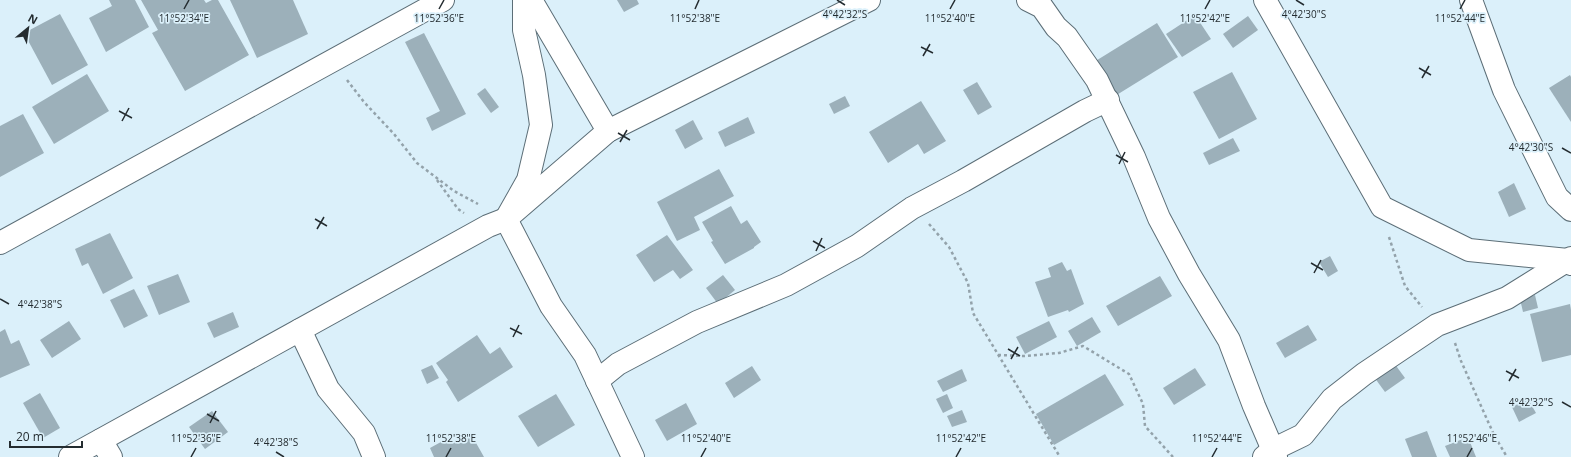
<svg xmlns="http://www.w3.org/2000/svg" width="1571" height="457" font-family="'Open Sans',sans-serif">
  <rect width="100%" height="100%" fill="#dbf0fa"/>
  <!-- building -->
  <g fill="#9cb0ba">
    <polygon points="109,0 135,0 149,27 106,52 89,18 112,6"/>
    <polygon points="141,0 204,0 206,3 212,0 218,0 249,55 185,91 152,33 158,30"/>
    <polygon points="230,0 293,0 308,34 257,58"/>
    <polygon points="617,0 637,0 639,4 624,12"/>
    <polygon points="60,14 88,65 52,85 24,33"/>
    <polygon points="1195,15 1211,39 1182,57 1166,34"/>
    <polygon points="1248,16 1258,30 1233,48 1223,34"/>
    <polygon points="1157,23 1178,57 1115,96 1094,62"/>
    <polygon points="424,33 466,114 432,131 426,118 440,111 405,42"/>
    <polygon points="1232,72 1257,119 1219,139 1193,92"/>
    <polygon points="87,74 109,111 54,144 32,107"/>
    <polygon points="1570,75 1571,77 1571,122 1549,88"/>
    <polygon points="977,82 992,107 978,115 963,90"/>
    <polygon points="485,88 499,107 491,113 477,94"/>
    <polygon points="845,96 850,106 834,114 829,104"/>
    <polygon points="921,101 946,141 924,154 918,144 888,163 869,132"/>
    <polygon points="23,114 44,153 0,177 0,126"/>
    <polygon points="748,117 755,133 725,147 718,132"/>
    <polygon points="693,120 703,139 685,149 675,130"/>
    <polygon points="1233,138 1240,151 1209,165 1203,153"/>
    <polygon points="719,169 734,196 694,217 700,230 677,241 657,202"/>
    <polygon points="1514,183 1526,209 1509,217 1498,192"/>
    <polygon points="731,206 741,224 747,220 761,242 754,247 754,248 725,264 711,242 713,241 702,222"/>
    <polygon points="110,233 133,278 103,294 88,263 82,266 75,249"/>
    <polygon points="667,235 693,270 680,279 673,270 654,282 636,255"/>
    <polygon points="1330,256 1338,271 1328,277 1319,262"/>
    <polygon points="1062,262 1067,271 1071,269 1084,304 1069,312 1068,310 1048,317 1035,282 1051,277 1048,268"/>
    <polygon points="178,274 190,302 159,315 147,286"/>
    <polygon points="723,275 735,290 718,304 706,288"/>
    <polygon points="1160,276 1172,296 1118,326 1106,306"/>
    <polygon points="134,289 148,316 124,328 110,300"/>
    <polygon points="1535,295 1538,308 1523,312 1520,299"/>
    <polygon points="1570,304 1571,310 1571,355 1542,362 1530,314"/>
    <polygon points="233,312 239,327 214,338 207,323"/>
    <polygon points="1092,317 1101,332 1077,346 1068,331"/>
    <polygon points="69,321 81,339 52,358 40,340"/>
    <polygon points="1049,321 1057,337 1025,354 1016,337"/>
    <polygon points="1308,325 1317,340 1285,358 1276,343"/>
    <polygon points="5,329 11,344 19,340 30,365 0,378 0,332"/>
    <polygon points="477,335 490,354 500,347 513,367 458,402 446,382 448,380 436,363"/>
    <polygon points="1394,363 1405,378 1385,392 1374,377"/>
    <polygon points="432,365 439,378 427,384 421,370"/>
    <polygon points="752,366 761,380 734,398 725,383"/>
    <polygon points="1195,368 1206,385 1174,405 1163,388"/>
    <polygon points="962,369 967,381 943,392 937,381"/>
    <polygon points="1105,374 1124,405 1054,445 1036,414"/>
    <polygon points="40,393 60,428 43,438 23,403"/>
    <polygon points="556,394 575,425 538,447 518,416"/>
    <polygon points="947,394 953,408 943,413 936,399"/>
    <polygon points="1528,399 1536,413 1519,422 1512,407"/>
    <polygon points="686,403 697,424 667,441 655,420"/>
    <polygon points="962,410 967,422 952,427 947,416"/>
    <polygon points="212,411 228,432 205,449 189,427"/>
    <polygon points="1427,431 1437,457 1412,457 1405,439"/>
    <polygon points="471,434 484,457 434,457 430,448 450,437 453,443"/>
    <polygon points="1468,437 1476,457 1450,457 1445,446"/>
  </g>
  <g fill="none" stroke-linecap="round" stroke-linejoin="round">
    <!-- street casing -->
    <g stroke="#5c6e77" stroke-width="24">
      <g id="street">
        <polyline points="524,0 524,30 534,75 541,125 528,180 506,219 551,306 585,355 633,457"/>
        <polyline points="531,0 608,131"/>
        <polyline points="1028,0 1042,7 1056,27 1067,37 1097,80 1134,157 1159,218 1189,274 1229,340 1254,406 1276,457"/>
        <polyline points="1265,0 1382,207 1469,250 1568,260 1571,264"/>
        <polyline points="1471,0 1504,90 1557,197 1571,210"/>
        <polyline points="0,243 443,0"/>
        <polyline points="300,330 328,389 364,433 374,457"/>
        <polyline points="597,381 618,364 697,322 786,285 857,246 912,208 963,181 1085,111 1108,100"/>
        <polyline points="101,440 111,457"/>
        <polyline points="70,457 488,226 506,219 608,131 869,0"/>
        <polyline points="1264,457 1272,450 1303,435 1332,399 1364,374 1437,325 1507,298 1571,258"/>
      </g>
    </g>
    <!-- path -->
    <g stroke="#93a2aa" stroke-width="2.5" stroke-dasharray="3 3" stroke-linecap="butt">
      <polyline points="347,80 364,102 394,134 417,163 454,191 478,204"/>
      <polyline points="437,180 458,209 464,213"/>
      <polyline points="929,224 949,247 968,283 973,313 1060,457"/>
      <polyline points="1389,237 1405,286 1422,307"/>
      <polyline points="1455,343 1461,361 1494,435 1507,457"/>
      <polyline points="998,355 1024,356 1059,353 1083,346 1129,374 1143,404 1145,426 1173,457"/>
    </g>
    <!-- street -->
    <use href="#street" stroke="#fff" stroke-width="22"/>
  </g>
  <!-- ticks -->
  <path fill="none" stroke="#242c30" stroke-width="1.5" d="M837,0L845,5M1296,0L1304,5M184,9L189,0M439,9L444,0M695,9L699,0M950,9L955,0M1205,9L1210,0M1460,9L1465,0M921,47L933,53M923,56L930,44M1419,68L1431,75M1422,78L1429,66M119,111L132,118M122,121L129,108M618,133L630,140M620,142L627,130M1562,148L1571,153M1116,155L1128,162M1119,164L1125,152M315,219L327,226M317,229L324,217M813,241L825,248M816,251L822,238M1311,263L1323,270M1314,273L1321,260M0,299L9,304M510,328L522,334M513,337L519,325M1008,349L1020,356M1011,359L1018,347M1506,371L1519,378M1509,381L1516,369M1562,402L1571,407M207,414L219,421M210,423L216,411M276,452L284,457M191,457L196,448M446,457L451,448M701,457L706,448M956,457L961,448M1212,457L1217,448M1467,457L1472,448"/>
  <g font-size="10" text-anchor="middle" fill="#242c30" stroke="#dbf0fa" stroke-width="3.5" stroke-linejoin="round" paint-order="stroke">
    <text x="845" y="18">4°42'32"S</text>
    <text x="1304" y="18">4°42'30"S</text>
    <text x="184" y="22">11°52'34"E</text>
    <text x="439" y="22">11°52'36"E</text>
    <text x="695" y="22">11°52'38"E</text>
    <text x="950" y="22">11°52'40"E</text>
    <text x="1205" y="22">11°52'42"E</text>
    <text x="1460" y="22">11°52'44"E</text>
    <text x="1531" y="151">4°42'30"S</text>
    <text x="40" y="308">4°42'38"S</text>
    <text x="1531" y="406">4°42'32"S</text>
    <text x="196" y="442">11°52'36"E</text>
    <text x="451" y="442">11°52'38"E</text>
    <text x="706" y="442">11°52'40"E</text>
    <text x="961" y="442">11°52'42"E</text>
    <text x="1217" y="442">11°52'44"E</text>
    <text x="1472" y="442">11°52'46"E</text>
    <text x="276" y="446">4°42'38"S</text>
  </g>
  <!-- north arrow -->
  <g transform="translate(28 28) rotate(29)" stroke="#dbf0fa" stroke-width="3" paint-order="stroke">
  <path d="M0-3L7 15L0 10L-7 15Z" fill="#242c30"/>
  <text y="-6" font-size="11" font-weight="bold" text-anchor="middle" fill="#242c30">N</text>
  </g>
  <!-- scale -->
  <path d="M10 441v6h72v-6" fill="none" stroke="#242c30" stroke-width="2"/>
  <text x="16" y="441" font-size="12" fill="#242c30" stroke="#dbf0fa" stroke-width="3" paint-order="stroke">20 m</text>
</svg>
